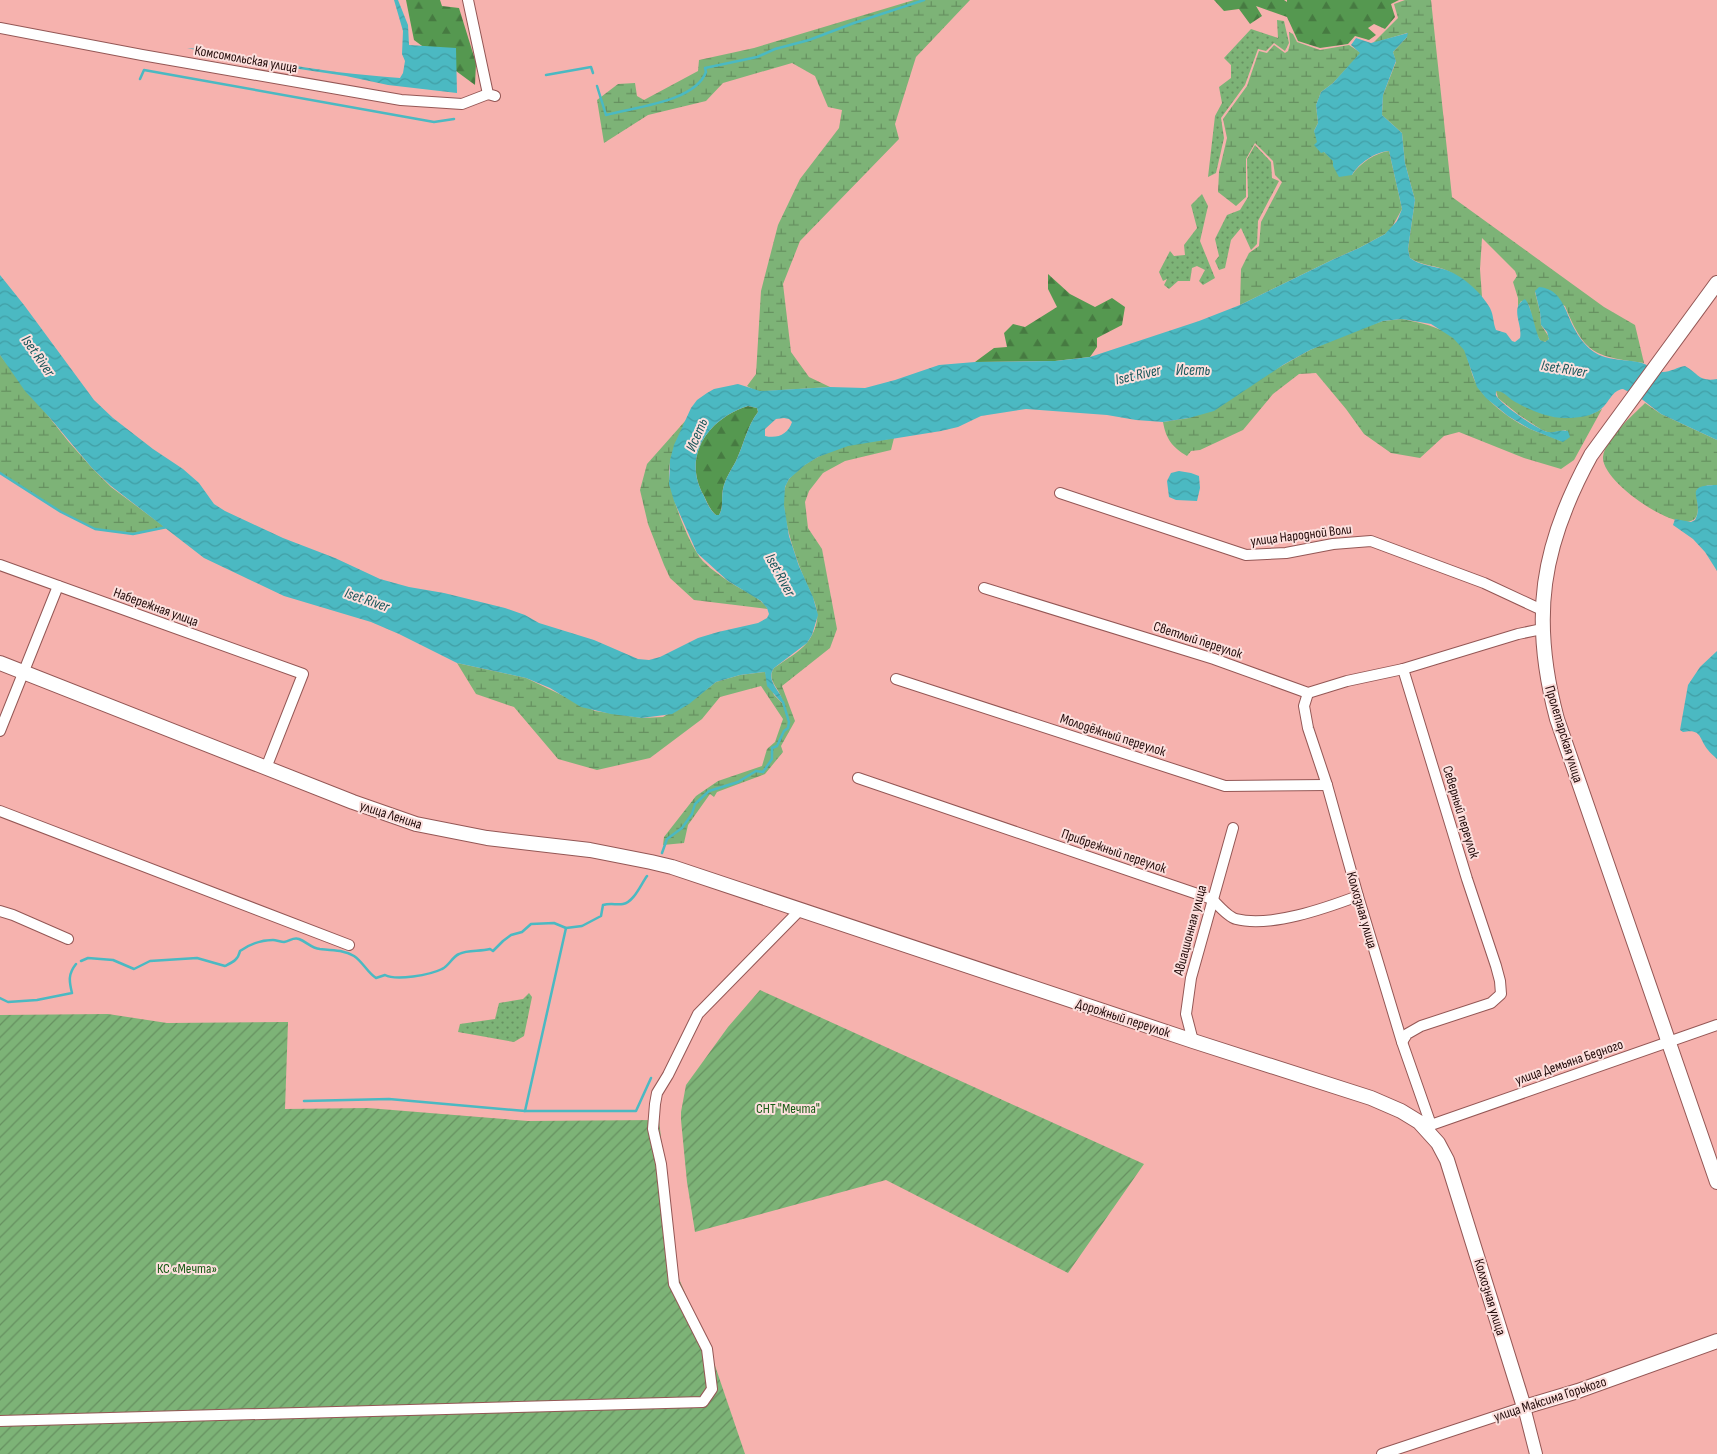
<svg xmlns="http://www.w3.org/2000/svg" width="1717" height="1454" font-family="'Sofia Sans Condensed',sans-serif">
  <defs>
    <pattern id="grass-dots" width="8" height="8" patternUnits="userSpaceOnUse" patternTransform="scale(1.25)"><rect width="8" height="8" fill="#7db377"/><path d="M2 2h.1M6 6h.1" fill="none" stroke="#669060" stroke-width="1.8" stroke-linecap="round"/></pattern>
    <pattern id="forest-firs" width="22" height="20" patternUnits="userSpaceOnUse" patternTransform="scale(1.25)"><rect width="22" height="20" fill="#559850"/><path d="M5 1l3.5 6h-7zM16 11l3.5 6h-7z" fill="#467a41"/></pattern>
    <pattern id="wetland-marsh" width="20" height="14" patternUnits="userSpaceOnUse" patternTransform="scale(1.25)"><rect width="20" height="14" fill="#7db377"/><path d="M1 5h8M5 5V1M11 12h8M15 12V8" fill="none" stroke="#669060"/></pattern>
    <pattern id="garden-furrows" width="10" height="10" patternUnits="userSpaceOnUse" patternTransform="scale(1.25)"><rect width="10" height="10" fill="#7db377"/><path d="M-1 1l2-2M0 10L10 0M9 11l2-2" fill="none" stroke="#669060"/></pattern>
    <pattern id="water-waves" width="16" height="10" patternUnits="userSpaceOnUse" patternTransform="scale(1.25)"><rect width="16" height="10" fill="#4bb9c2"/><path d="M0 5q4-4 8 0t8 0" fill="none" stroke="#419ea5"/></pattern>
  </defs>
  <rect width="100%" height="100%" fill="#f6b2ae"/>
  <!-- grass -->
  <g fill="url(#grass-dots)">
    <polygon points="1277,20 1284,21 1289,43 1285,51 1274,43 1266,51 1258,49 1245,85 1221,118 1224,138 1216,173 1208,177 1215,116 1222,103 1219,87 1231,78 1231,65 1224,58 1251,29 1278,38"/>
    <polygon points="1255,145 1271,162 1272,178 1279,181 1258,221 1257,244 1251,250 1241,228 1231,240 1225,268 1219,270 1215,261 1219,256 1215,239 1227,215 1240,210 1248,197 1247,159"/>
    <polygon points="1202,194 1208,206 1200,241 1215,278 1203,285 1199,281 1205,270 1197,266 1192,268 1190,281 1178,281 1169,289 1164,285 1167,279 1163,281 1159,272 1170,251 1174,256 1185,255 1184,245 1197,228 1191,205"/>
    <polygon points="529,993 532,997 524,1036 514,1042 458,1032 460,1024 495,1019 499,1003 523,999"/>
  </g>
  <!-- forest -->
  <g fill="url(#forest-firs)">
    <polygon points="406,0 440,0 442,6 459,8 476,63 475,85 414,40"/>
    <polygon points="1214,0 1284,0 1287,2 1287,0 1399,0 1391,4 1395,17 1385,29 1374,24 1368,28 1376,35 1369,40 1355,36 1348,44 1320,48 1298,41 1287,17 1256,6 1262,16 1250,24 1239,9 1224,11"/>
    <polygon points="1048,274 1070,294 1095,307 1112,298 1125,307 1122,325 1097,338 1097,347 1090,357 1055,361 975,362 994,348 1007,347 1004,333 1013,324 1025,327 1057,307 1048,289"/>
    <path d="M748,406L757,408L758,412C747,426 744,444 736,461C731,470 725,479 723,489C721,498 724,507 719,515H716C710,510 707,502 704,496C681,456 709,418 748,406Z"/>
  </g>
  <!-- wetland -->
  <g fill="url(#wetland-marsh)">
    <polygon points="914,0 970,0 916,57 895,124 899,139 800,241 783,284 791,352 809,377 830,387 767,391 756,391 747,386 756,374 761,291 778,225 800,179 839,128 842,110 828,107 815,76 792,63 723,83 706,101 648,115 604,143 597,100 618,84 635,83 637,96 644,100 698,71 699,60 754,48"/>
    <path d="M1405,0H1431L1452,197L1604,307L1635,325L1644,363C1594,356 1585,355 1565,306L1535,292L1540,312L1541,325L1549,337L1548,341L1543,342L1540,340L1536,333L1529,305L1521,301L1518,307V298L1513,282L1517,276L1515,271L1482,238L1480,269L1482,297C1472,287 1461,277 1448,271C1436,265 1421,266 1410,258L1408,249L1415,200L1405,163L1402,133L1382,115L1383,95L1396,62L1393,52L1407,37V33L1373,43L1398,18L1394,4Z"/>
    <path d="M1289,32L1293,34L1297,42L1320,50L1349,45L1361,53L1333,83L1321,92L1316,105L1318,123L1314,131L1324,152L1352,175C1360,163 1375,153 1389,151L1402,209L1391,229L1385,234L1359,248L1334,259L1240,305L1241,269L1249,253L1259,246L1261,222L1282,182L1275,175L1273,161L1255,143L1246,159V197L1236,206L1218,192L1219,172L1227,138L1223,119L1247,86L1259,51L1267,53L1274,45L1285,53L1288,51L1290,44Z"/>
    <path d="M1402,319C1423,323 1456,330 1465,351C1471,367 1472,383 1485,396C1498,410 1517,424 1535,431C1543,435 1552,436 1560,441L1566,430L1550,433L1542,430L1519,415L1498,398L1496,391H1501L1524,406L1555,417L1592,414L1602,409L1574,460L1561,469L1524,458L1459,432L1444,436L1420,458L1391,453L1364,434L1346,409L1316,373L1299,374L1273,394L1243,430L1200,450L1191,451L1187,456C1172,447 1166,439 1163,422L1189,418L1310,350L1356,330L1383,321Z"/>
    <polygon points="0,355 68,441 92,468 111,487 166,528 133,534 95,529 61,512 0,473"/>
    <path d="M1645,403L1661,414L1717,440V485H1708L1696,491C1697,499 1701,516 1693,520C1675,532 1601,481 1603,457C1605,439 1633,415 1645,403Z"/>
    <path d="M686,420C679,437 671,451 669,470C668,490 686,536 697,553C703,564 717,573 728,581C741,590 759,596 768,609L694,600L670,578L664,565L648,524L640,490L647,464Z"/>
    <path d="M894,438L891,450L845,461L823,473L809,491L805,502L808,528L822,549L837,629L830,648L782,686L795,721L781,746L783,752L765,774L717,792L714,797L710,794L688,825L684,843L663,845L664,837L696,796L718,781L762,766L767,749L775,742L783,719L761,686L720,697L702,719L650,758L597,770L558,759L514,707L476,694L457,663L526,678L595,711L642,718L663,717L703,692L716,682L740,675L765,672L774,695L782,703C783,690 765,682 774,668C785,660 804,650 811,637C824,614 814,601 805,580C796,559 779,511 785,488C790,467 830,450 849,445C864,442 879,441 894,438Z"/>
  </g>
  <!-- garden -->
  <g fill="url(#garden-furrows)">
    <polygon points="760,990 1144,1164 1068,1273 886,1180 695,1232 687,1182 681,1120 681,1112 686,1085 728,1027"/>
    <polygon points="108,1014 167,1023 288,1022 285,1109 368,1108 528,1121 659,1120 676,1272 709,1348 745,1454 0,1454 0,1015"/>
  </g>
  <!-- water -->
  <g fill="url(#water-waves)" fill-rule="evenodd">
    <path d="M394,0H398L408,25L409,45L456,48L457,93L388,85L346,76L253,62L187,48C217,50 245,57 274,62C316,70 358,75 400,78L403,73L405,61L402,54L403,31Z"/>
    <path d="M1408,33L1407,37L1393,52L1396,61L1383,95L1382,115L1402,133L1405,163L1415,200L1408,249L1410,258C1419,265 1432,266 1443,269C1461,274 1481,292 1490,308C1494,316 1493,323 1496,330L1506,333L1512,341L1515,342L1520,338C1523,324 1509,308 1525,299C1532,307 1534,328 1540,340L1545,342L1549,339L1547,332L1541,325L1540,312L1535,291L1539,287C1562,289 1565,311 1574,328C1578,336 1586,347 1594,352C1607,361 1627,359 1642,363C1649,365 1655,372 1663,372C1670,372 1678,367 1685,366C1699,374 1699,382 1717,379V440L1661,414L1639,397L1623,389C1612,390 1609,403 1601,409C1593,416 1578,418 1567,418C1550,419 1527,409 1512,400C1507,396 1503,391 1496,391C1496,395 1495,395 1498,398C1505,407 1538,430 1548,432C1555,433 1561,429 1568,431L1570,437L1563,442L1560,441L1530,429L1508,416L1486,398L1477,387L1464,350L1453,338L1431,324L1402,319L1383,321L1310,350L1283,365L1214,411L1189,418L1163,422L1136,420L1107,415L1026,409L981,416L958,427L941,431L848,446L818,457L805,465L789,479L785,487L784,505L789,536L799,566L813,597L818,615L812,635L807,643L774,668C765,681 781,691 784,703L781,702L767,686L765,672L740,675L716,682L689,704L672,714L642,718L611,714L581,707L550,688L526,678L457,663L399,634L371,622L284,596L204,558L111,486L92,468L50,418L25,391L0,355V275L24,305L94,400L113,418L153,449L183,469L199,483L214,504L225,511L283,538L335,558L380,579L409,587L444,593L505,608L525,615L539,623L594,640L638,659L649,660L660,657L698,638L718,632L758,623L767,618L769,614L767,608L761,601L728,581L697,553L674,501L669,484L670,460L674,445L691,408L697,400L707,393L714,389L738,384L760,391L830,387L865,388L895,380L939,365L975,362L1055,361L1090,357L1199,321L1240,305L1334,259L1359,248L1385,234L1397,221L1402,209L1389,151C1375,152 1359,163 1352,175L1339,177L1333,166V161L1324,152L1321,153L1314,145L1317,142L1314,131L1318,123L1316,105L1321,92L1333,83L1360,53L1351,45L1356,38L1371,43ZM748,406L757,408L758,412C747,426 744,444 736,461C731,470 725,479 723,489C721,498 724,507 719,515H716C710,510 707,503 704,496C681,456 709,418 748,406ZM784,418L789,419L792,422C788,434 778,439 765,436V429L776,419Z"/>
    <polygon points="1179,471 1191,473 1199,476 1200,488 1197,501 1176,500 1169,497 1167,481 1171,473"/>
    <path d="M1717,485V571L1705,552L1693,539L1673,525L1675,519L1691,522L1695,520C1706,500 1679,485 1717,485Z"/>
    <path d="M1717,651V759C1714,756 1710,753 1708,750C1699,739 1702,728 1683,732L1680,730L1688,685L1700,667Z"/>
  </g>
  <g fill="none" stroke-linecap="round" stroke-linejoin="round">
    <!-- stream -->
    <g stroke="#4bb9c2" stroke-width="2.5">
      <polyline points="546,75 591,67 593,73"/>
      <polyline points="140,79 144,70 434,122 454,119"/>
      <path d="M597,86L606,115C634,107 695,102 706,72L705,68L757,57L775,49L809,40L854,23L924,0"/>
      <polyline points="0,473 61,512 95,529 133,534 167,527"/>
      <polyline points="662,853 667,839 682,828 692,814 695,804 709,791 738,782 756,771 763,772 772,759 772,748 777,746 784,731 788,728 789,722 783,702"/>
      <polyline points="566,928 525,1111 636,1111 651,1078"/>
      <path d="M81,961L88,958L113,960L134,969L150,961L197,958L225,966C233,962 238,960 240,951C250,944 260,940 273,940C276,940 281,942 284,942C290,941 293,937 299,939C307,942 311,948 320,949C332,950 344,950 354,956C363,962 367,972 376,978L385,975C396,981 430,975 442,969C449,966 452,957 459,954C468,949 480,952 490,949L493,951L503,941L511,935L522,932L531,924L554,923L566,928L582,926L601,916L603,905C610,903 617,905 623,904C634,902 641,884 647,876"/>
      <path d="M0,998L8,1002L37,1000L72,993C69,981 68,974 76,964"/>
      <polyline points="304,1101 389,1099 525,1111"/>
    </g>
    <!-- minor casing -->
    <g stroke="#945755" stroke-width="12">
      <g id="minor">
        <polyline points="468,0 488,94 495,96"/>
        <polyline points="0,28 142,55 401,100 462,104 488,94"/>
        <polyline points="1060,493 1246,555 1286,553 1333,544 1371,541 1484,583 1542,610"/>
        <polyline points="0,565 303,674 266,768"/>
        <polyline points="984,588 1214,659 1308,693 1347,681 1403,669"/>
        <polyline points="896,679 1225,786 1327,785"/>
        <polyline points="1308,693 1304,706 1308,728 1327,785 1358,896 1402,1042 1431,1125"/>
        <polyline points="0,731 58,586"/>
        <path d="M858,778L1212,899C1218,905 1228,917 1236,919C1270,928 1326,908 1358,896"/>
        <polyline points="0,811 349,945"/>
        <polyline points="0,911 13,915 68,939"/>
        <polyline points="1193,1041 1186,1014 1191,978 1233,828"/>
        <polyline points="1402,1042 1407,1034 1421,1026 1491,1003 1501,994 1500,981 1496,966 1467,879 1403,669 1518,634 1542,629"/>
        <polyline points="1431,1125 1717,1025"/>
        <polyline points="0,1421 703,1402 712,1389 707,1349 674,1284 661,1164 653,1129 655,1104 657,1093 668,1075 698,1014 799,911"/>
        <polyline points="1382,1454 1524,1407"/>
      </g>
    </g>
    <!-- tertiary casing -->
    <g stroke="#945755" stroke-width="14">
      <polyline id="tertiary" points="1524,1407 1536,1454"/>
    </g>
    <!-- secondary casing -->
    <g stroke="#945755" stroke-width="16">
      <g id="secondary">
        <path d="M1717,283L1591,455C1541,546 1530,618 1557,719L1717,1182"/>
        <polyline points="0,663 353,802 416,824 487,838 590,850 651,862 672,867 1193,1041 1371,1098 1401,1111 1419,1122 1438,1143 1447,1160 1524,1407 1578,1391 1717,1341"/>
      </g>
    </g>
    <!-- minor -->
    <use href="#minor" stroke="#fff" stroke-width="10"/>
    <!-- tertiary -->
    <use href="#tertiary" stroke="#fff" stroke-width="12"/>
    <!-- secondary -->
    <use href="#secondary" stroke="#fff" stroke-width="14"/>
  </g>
  <g text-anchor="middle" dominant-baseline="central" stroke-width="4" stroke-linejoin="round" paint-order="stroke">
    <!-- street labels -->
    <g font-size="14" fill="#220b0a" stroke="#fcdfdd">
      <text transform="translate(246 59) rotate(10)">Комсомольская улица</text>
      <text transform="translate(1301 535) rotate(-7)">улица Народной Воли</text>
      <text transform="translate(156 607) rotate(20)">Набережная улица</text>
      <text transform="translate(1198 640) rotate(18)">Светлый переулок</text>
      <text transform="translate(1564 734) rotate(73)">Пролетарская улица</text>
      <text transform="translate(1113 735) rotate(18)">Молодёжный переулок</text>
      <text transform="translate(1461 812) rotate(73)">Северный переулок</text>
      <text transform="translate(391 815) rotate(18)">улица Ленина</text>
      <text transform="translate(1114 851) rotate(19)">Прибрежный переулок</text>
      <text transform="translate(1362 910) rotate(74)">Колхозная улица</text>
      <text transform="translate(1190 930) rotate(-75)">Авиационная улица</text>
      <text transform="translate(1123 1018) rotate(18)">Дорожный переулок</text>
      <text transform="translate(1569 1062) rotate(-19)">улица Демьяна Бедного</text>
      <text transform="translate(1490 1297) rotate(73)">Колхозная улица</text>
      <text transform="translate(1550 1399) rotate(-18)">улица Максима Горького</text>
    </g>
    <!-- park labels -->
    <g font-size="14" fill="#185c15" stroke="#fcdfdd">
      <text x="788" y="1108">СНТ "Мечта"</text>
      <text x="187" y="1268">КС «Мечта»</text>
    </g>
    <!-- water labels -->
    <g font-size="15" font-style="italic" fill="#17565a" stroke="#fcdfdd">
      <text transform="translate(38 356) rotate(55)">Iset River</text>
      <text transform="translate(1564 369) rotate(9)">Iset River</text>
      <text x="1193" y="370">Исеть</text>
      <text transform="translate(1138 375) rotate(-13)">Iset River</text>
      <text transform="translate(697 435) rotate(-67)">Исеть</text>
      <text transform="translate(780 575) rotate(61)">Iset River</text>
      <text transform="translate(367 600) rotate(19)">Iset River</text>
    </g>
  </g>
</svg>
